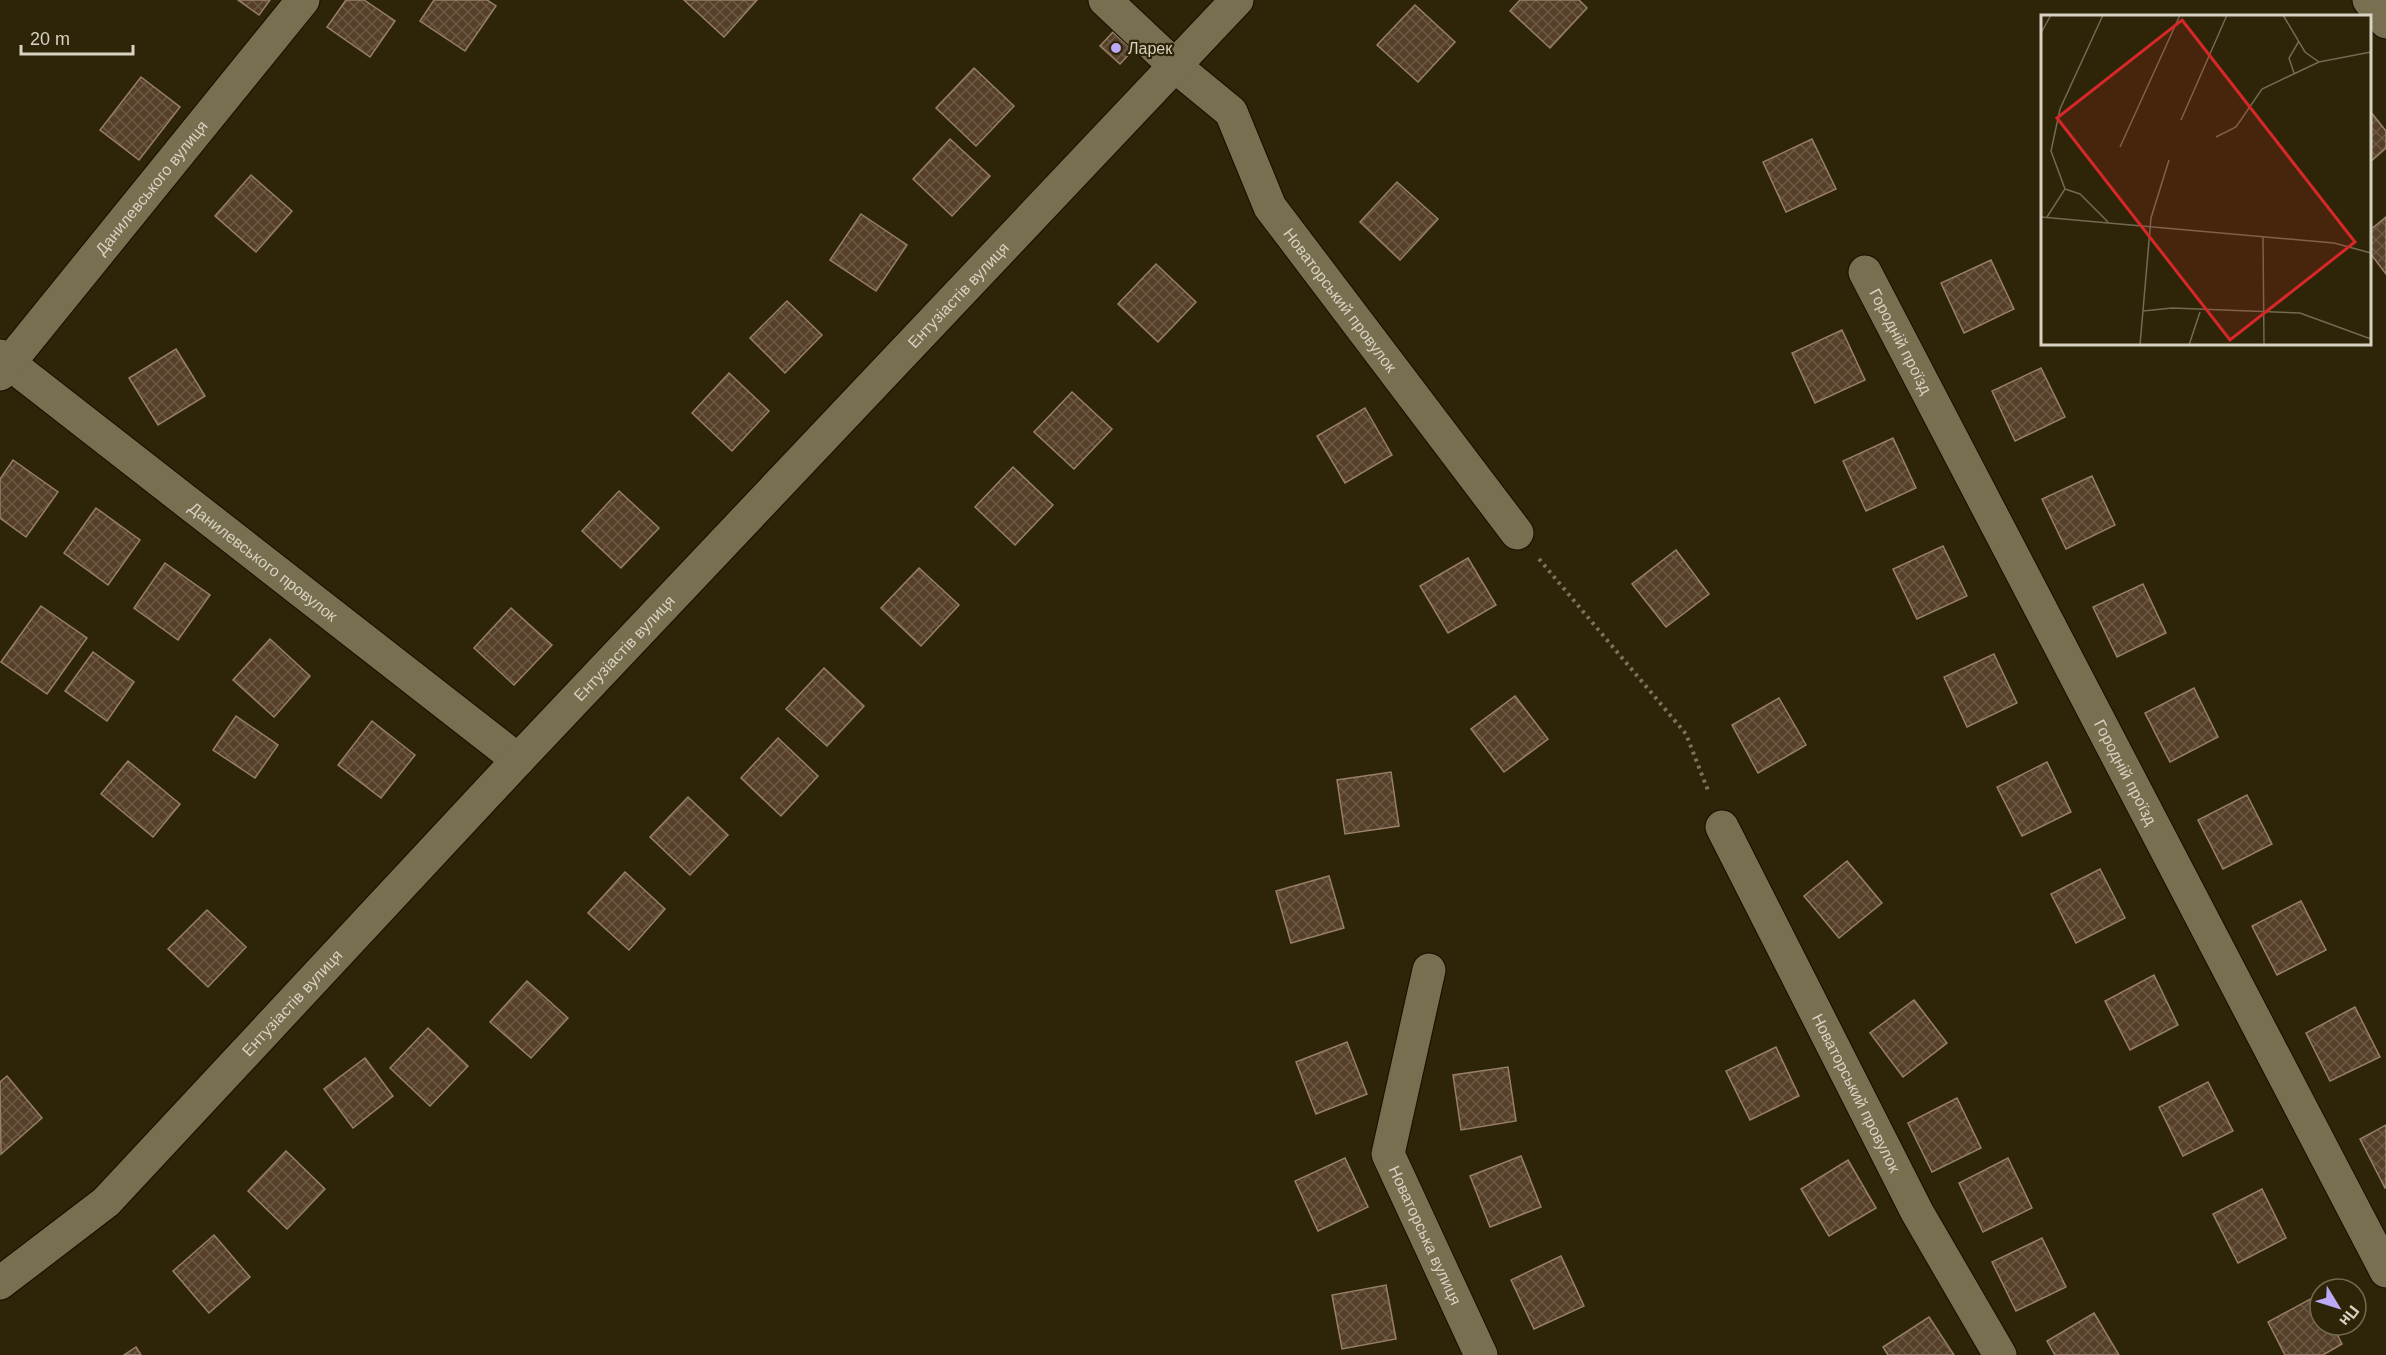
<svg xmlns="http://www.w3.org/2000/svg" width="2386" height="1355" font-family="Arial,sans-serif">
  <defs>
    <pattern id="building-cross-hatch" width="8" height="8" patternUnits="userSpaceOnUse" patternTransform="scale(1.5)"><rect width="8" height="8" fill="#553f29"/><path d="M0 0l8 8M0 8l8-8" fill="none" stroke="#6d5a46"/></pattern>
  </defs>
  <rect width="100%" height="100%" fill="#2e2508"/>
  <!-- building -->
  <g fill="url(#building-cross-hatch)" stroke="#987f67" stroke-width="1.5">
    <polygon points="238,0 270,0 259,15"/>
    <polygon points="346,0 364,0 395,21 370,57 327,27"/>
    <polygon points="434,0 487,0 496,6 465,51 420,21"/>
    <polygon points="684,0 757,0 724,37"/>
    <polygon points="1520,0 1579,0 1587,8 1550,48 1510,11"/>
    <polygon points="1415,5 1455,42 1418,82 1377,45"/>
    <polygon points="1113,32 1133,50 1120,64 1100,46"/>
    <polygon points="974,68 1014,106 976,146 936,108"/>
    <polygon points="141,77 180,107 139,160 100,130"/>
    <polygon points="2370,111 2386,131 2386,148 2370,162"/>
    <polygon points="950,139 990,176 952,216 913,179"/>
    <polygon points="1812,139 1836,189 1786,212 1763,162"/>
    <polygon points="251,175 292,211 256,252 215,216"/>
    <polygon points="1397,182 1438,219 1400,260 1360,222"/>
    <polygon points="861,214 907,245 876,291 830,260"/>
    <polygon points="2386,217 2386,274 2370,253 2370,230"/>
    <polygon points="1991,260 2014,309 1964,333 1941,283"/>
    <polygon points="1156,264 1196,302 1158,342 1118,304"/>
    <polygon points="787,301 822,335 785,373 750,338"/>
    <polygon points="1842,330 1865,380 1815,403 1792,353"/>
    <polygon points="176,349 205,396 158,425 129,378"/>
    <polygon points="2041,368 2065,417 2015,441 1992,391"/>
    <polygon points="729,373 769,411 732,451 692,413"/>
    <polygon points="1072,392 1112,429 1074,469 1034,432"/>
    <polygon points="1365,408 1392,455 1345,483 1317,436"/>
    <polygon points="1893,438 1916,488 1866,511 1843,461"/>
    <polygon points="13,460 58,492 26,537 0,518 0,479"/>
    <polygon points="1013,467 1053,505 1015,545 975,507"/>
    <polygon points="2092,476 2115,525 2066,549 2042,499"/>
    <polygon points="619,491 659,528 621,568 582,531"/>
    <polygon points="96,508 140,540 108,585 64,553"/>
    <polygon points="1943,546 1967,596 1917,619 1893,569"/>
    <polygon points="1676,550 1709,594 1666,627 1632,584"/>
    <polygon points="1468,558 1496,605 1448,633 1420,586"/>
    <polygon points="165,563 210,595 178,640 134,608"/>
    <polygon points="919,568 959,605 921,646 881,608"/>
    <polygon points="2143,584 2166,633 2117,657 2093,607"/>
    <polygon points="41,606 87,638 47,694 1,662"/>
    <polygon points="511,608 552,645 514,685 474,648"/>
    <polygon points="270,639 310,676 274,717 233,680"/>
    <polygon points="93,652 134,682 107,721 65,691"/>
    <polygon points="1994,654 2017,703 1967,727 1944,677"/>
    <polygon points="824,668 864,706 827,746 786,709"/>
    <polygon points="2194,688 2218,737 2170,762 2145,713"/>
    <polygon points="1515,696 1548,739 1504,772 1471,729"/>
    <polygon points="1779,698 1806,745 1758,773 1732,725"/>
    <polygon points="236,716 278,745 255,778 213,750"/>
    <polygon points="372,721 415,755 381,798 338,765"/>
    <polygon points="778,738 818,776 781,816 741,778"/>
    <polygon points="128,761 180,804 153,837 101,794"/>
    <polygon points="2047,762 2071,812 2022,836 1997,787"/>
    <polygon points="1391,772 1399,826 1345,834 1337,780"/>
    <polygon points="2247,795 2272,844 2223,869 2198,820"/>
    <polygon points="688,797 728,835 690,875 650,837"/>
    <polygon points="1847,861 1882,903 1839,938 1804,896"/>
    <polygon points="2100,869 2125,918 2076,943 2051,894"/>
    <polygon points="625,872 665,909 629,950 588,913"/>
    <polygon points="1329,876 1344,928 1291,943 1276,891"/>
    <polygon points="2301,901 2326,950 2277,975 2252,926"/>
    <polygon points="207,910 246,947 208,987 168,949"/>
    <polygon points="2154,975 2178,1025 2130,1050 2105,1001"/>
    <polygon points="527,981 568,1018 531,1058 490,1022"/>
    <polygon points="1914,1000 1947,1043 1903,1077 1870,1033"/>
    <polygon points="2355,1007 2380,1057 2330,1081 2306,1033"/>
    <polygon points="428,1028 468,1066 430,1106 390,1068"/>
    <polygon points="1347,1042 1367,1094 1316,1114 1296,1062"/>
    <polygon points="1776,1047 1799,1096 1750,1120 1726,1071"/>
    <polygon points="365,1058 393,1096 353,1128 324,1089"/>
    <polygon points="1508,1067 1516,1121 1461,1130 1453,1075"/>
    <polygon points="7,1076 42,1118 1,1154 0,1082"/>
    <polygon points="2208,1082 2233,1131 2183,1156 2159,1107"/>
    <polygon points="1957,1098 1981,1148 1932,1172 1908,1123"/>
    <polygon points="2386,1125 2386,1187 2385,1188 2360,1139"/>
    <polygon points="286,1151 325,1189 287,1229 248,1191"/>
    <polygon points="1521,1156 1541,1207 1490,1227 1470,1176"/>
    <polygon points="1345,1158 1368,1207 1318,1231 1295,1181"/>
    <polygon points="2008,1158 2032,1208 1983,1232 1959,1183"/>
    <polygon points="1848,1160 1876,1208 1829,1236 1801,1189"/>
    <polygon points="2262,1189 2286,1238 2238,1263 2213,1214"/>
    <polygon points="214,1235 250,1277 209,1313 173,1271"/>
    <polygon points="2042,1238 2066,1287 2016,1311 1992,1262"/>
    <polygon points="1561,1256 1584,1306 1534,1329 1511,1280"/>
    <polygon points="1386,1285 1396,1339 1342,1349 1332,1295"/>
    <polygon points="2316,1296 2320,1303 2320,1325 2332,1325 2342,1344 2323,1355 2285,1355 2268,1322"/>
    <polygon points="2094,1313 2119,1355 2055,1355 2047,1341"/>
    <polygon points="1929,1317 1954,1355 1888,1355 1883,1347"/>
    <polygon points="136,1347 141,1355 124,1355"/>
  </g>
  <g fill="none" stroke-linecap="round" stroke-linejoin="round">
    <!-- minor casing -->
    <g stroke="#140e00" stroke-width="35">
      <g id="minor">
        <path id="s1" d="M1105,0L1175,66L1231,112L1270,207L1517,533"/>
        <polyline points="2369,0 2386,22"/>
        <path id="s2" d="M1865,272L2386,1271"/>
        <path id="s3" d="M0,356L518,760"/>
        <path id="s4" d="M0,374L303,0"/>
        <path id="s5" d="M1722,827L1917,1212L2000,1355"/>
        <path id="s6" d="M1429,970L1388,1154L1481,1355"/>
        <path id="s7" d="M0,1283L106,1202L518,760L1237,0"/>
      </g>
    </g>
    <!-- path -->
    <polyline stroke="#7b735c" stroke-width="4" stroke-dasharray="3 4.5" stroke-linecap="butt" points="1539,559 1686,734 1709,793"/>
    <!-- minor -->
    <use href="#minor" stroke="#786e50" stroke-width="33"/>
  </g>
  <!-- markers -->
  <circle fill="#bcaaf5" stroke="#2e2508" stroke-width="2" cx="1116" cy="48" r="6"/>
  <g text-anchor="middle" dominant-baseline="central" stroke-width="4.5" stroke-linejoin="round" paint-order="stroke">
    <!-- poi labels -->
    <g font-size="16" fill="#d7d2c1" stroke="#2e2508" text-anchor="start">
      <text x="1128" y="48">Ларек</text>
    </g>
    <!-- street labels -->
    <g font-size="16" fill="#d7d2c1" stroke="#2e2508">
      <text stroke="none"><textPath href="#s4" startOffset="240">Данилевського вулиця</textPath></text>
      <text stroke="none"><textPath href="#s7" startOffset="1378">Ентузіастів вулиця</textPath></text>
      <text stroke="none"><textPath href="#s1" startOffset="388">Новаторський провулок</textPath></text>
      <text stroke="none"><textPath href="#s2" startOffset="78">Городній проїзд</textPath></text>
      <text stroke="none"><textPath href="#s3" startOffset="334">Данилевського провулок</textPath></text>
      <text stroke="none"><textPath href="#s7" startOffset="892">Ентузіастів вулиця</textPath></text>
      <text stroke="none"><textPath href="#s2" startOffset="564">Городній проїзд</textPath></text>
      <text stroke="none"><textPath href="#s7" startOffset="406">Ентузіастів вулиця</textPath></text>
      <text stroke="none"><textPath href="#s5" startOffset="298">Новаторський провулок</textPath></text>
      <text stroke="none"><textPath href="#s6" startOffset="278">Новаторська вулиця</textPath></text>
    </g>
  </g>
  <!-- overview -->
  <g transform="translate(2041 15)">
    <rect width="330" height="330" fill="#2e2508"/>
    <path fill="none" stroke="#726a52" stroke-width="1.5" d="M242,0L264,37L278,47L330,37M0,18L10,0M253,58L248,43L258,26M140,105L186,0M175,122L195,112L221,74L278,47M79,132L139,0M24,174L39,179L67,207M0,202L293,228L330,238M6,202L24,174L10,136L19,94L62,0M222,222L223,330M102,296L131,293L259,298L330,324M99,330L110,203L128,145M148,330L159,297"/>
    <path fill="#d62828" fill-opacity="0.15" stroke="#d62828" stroke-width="3" d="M141,5L314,227L189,325L16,103Z"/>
    <rect width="330" height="330" fill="none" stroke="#d7d2c1" stroke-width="3"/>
  </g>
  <!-- north arrow -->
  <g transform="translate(2338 1307) rotate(128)"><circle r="28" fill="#2e2508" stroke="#726a52" stroke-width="1.5"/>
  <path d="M0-4.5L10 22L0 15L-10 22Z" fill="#bcaaf5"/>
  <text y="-9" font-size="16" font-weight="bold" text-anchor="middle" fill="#d7d2c1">Пн</text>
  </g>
  <!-- scale -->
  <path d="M21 45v9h112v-9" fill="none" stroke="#d7d2c1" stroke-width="3"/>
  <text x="30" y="45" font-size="18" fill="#d7d2c1" stroke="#2e2508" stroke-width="4.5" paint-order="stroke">20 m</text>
</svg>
